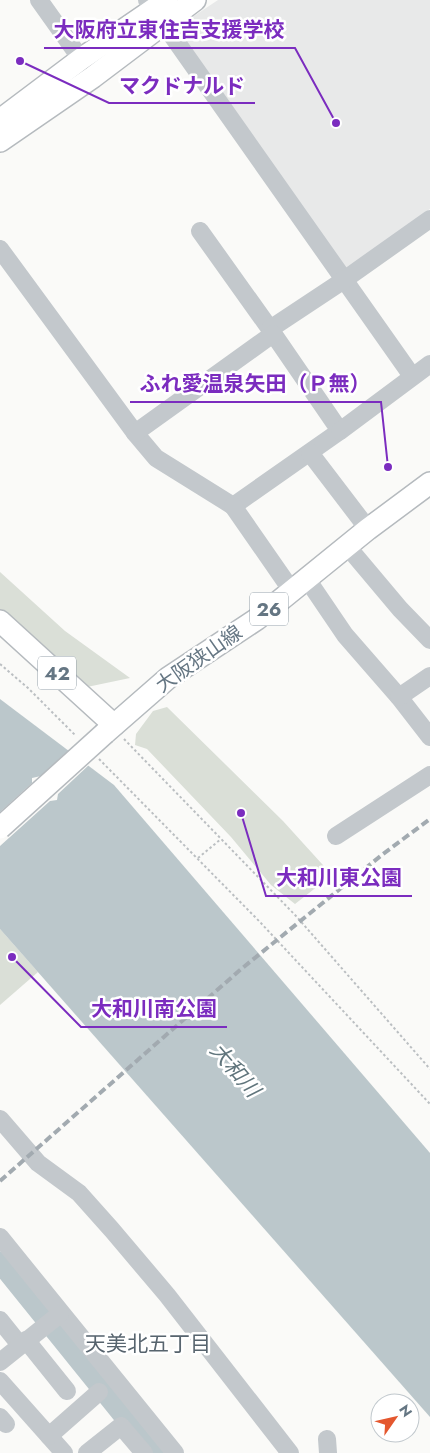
<svg xmlns="http://www.w3.org/2000/svg" width="430" height="1453" font-family="Jost,'Noto Sans JP',sans-serif">
  <rect width="100%" height="100%" fill="#fafaf8"/>
  <!-- built -->
  <polygon fill="#e8e9e9" points="218,0 430,0 430,209 345,270 182,36 182,24"/>
  <!-- green -->
  <g fill="#dadfd7">
    <polygon points="0,572 65,631 130,678 87,687 0,616"/>
    <polygon points="167,707 283,821 332,875 295,904 271,885 231,837 147,749 135,745 136,734 153,711"/>
    <polygon points="0,929 38,972 0,1005"/>
  </g>
  <!-- water -->
  <polygon fill="#bbc7cb" points="0,699 114,785 430,1153 430,1417 0,929"/>
  <!-- pier -->
  <polygon fill="#fafaf8" points="70,749 90,764 58,794 57,800 50,801 0,846 0,812 32,783 32,778 41,776"/>
  <g fill="none" stroke-linecap="round" stroke-linejoin="round">
    <!-- river -->
    <polyline stroke="#bbc7cb" stroke-width="21" points="0,1262 154,1453"/>
    <!-- major casing -->
    <g stroke="#b5babe" stroke-width="24">
      <g id="major">
        <polyline points="0,120 81,59 167,0"/>
        <polyline points="0,141 93,77 195,0"/>
        <polyline points="0,621 114,725"/>
        <polyline points="105,733 168,678 257,619 368,529 430,483"/>
      </g>
    </g>
    <!-- path -->
    <g stroke="#bbbfc2" stroke-width="2" stroke-dasharray="2.5 2.5" stroke-linecap="butt">
      <polyline points="0,664 28,688 76,736"/>
      <polyline points="124,739 296,916 430,1069"/>
      <polyline points="99,759 259,921 430,1104"/>
      <polyline points="198,858 221,839"/>
    </g>
    <!-- minor -->
    <g stroke="#c3c8cc" stroke-width="18">
      <polyline points="39,0 81,59"/>
      <polyline points="147,0 412,376"/>
      <polyline points="200,231 270,329"/>
      <polyline points="0,249 135,433 156,458 233,506 340,431 270,329 344,280 430,219"/>
      <polyline points="340,431 430,364"/>
      <polyline points="135,433 273,334"/>
      <polyline points="310,453 368,529"/>
      <polyline points="233,506 292,591"/>
      <polyline points="347,546 400,609 430,640"/>
      <polyline points="307,579 345,635 399,697 430,737"/>
      <polyline points="399,697 430,676"/>
      <polyline points="336,836 430,775"/>
      <polyline points="0,1119 38,1163 79,1193 112,1230 167,1295 290,1453"/>
      <polyline points="0,1237 175,1453"/>
      <polyline points="0,1320 20,1345"/>
      <polyline points="26,1340 67,1391"/>
      <polyline points="0,1362 60,1314"/>
      <polyline points="0,1381 64,1453"/>
      <polyline points="0,1417 6,1424"/>
      <polyline points="49,1436 99,1392"/>
      <polyline points="327,1439 328,1453"/>
      <polyline points="87,1453 121,1426 144,1453"/>
    </g>
    <!-- major -->
    <use href="#major" stroke="#fff" stroke-width="21"/>
    <!-- rail -->
    <polyline stroke="#a2aab0" stroke-width="4" stroke-dasharray="8 4" stroke-linecap="butt" points="0,1181 240,970 383,854 430,819"/>
    <!-- major-bridge casing -->
    <g stroke="#b5babe" stroke-width="24" stroke-linecap="butt">
      <polyline id="major-bridge" points="0,828 105,733"/>
    </g>
    <!-- major-bridge -->
    <use href="#major-bridge" stroke="#fff" stroke-width="21"/>
  </g>
  <g text-anchor="middle" dominant-baseline="central" stroke-width="5" stroke-linejoin="round" paint-order="stroke">
    <!-- shield labels -->
    <g fill="#fff" stroke="#939fa8" stroke-width="1">
      <rect x="250" y="592.5" width="38" height="33" rx="4"/>
      <rect x="38" y="656.5" width="38" height="33" rx="4"/>
    </g>
    <g font-size="19" font-weight="bold" fill="#657683">
      <text x="269" y="609">26</text>
      <text x="57" y="673">42</text>
    </g>
    <!-- street labels -->
    <g font-size="20" fill="#657683" stroke="#fff">
      <text transform="translate(199 659) rotate(-35)">大阪狭山線</text>
    </g>
    <!-- water labels -->
    <g font-size="21" font-style="italic" fill="#60757c" stroke="#fff">
      <text transform="translate(235 1070) rotate(49)">大和川</text>
    </g>
    <!-- neighbourhood labels -->
    <g font-size="21" fill="#57646e" stroke="#fff">
      <text x="148" y="1344">天美北五丁目</text>
    </g>
  </g>
  <!-- callouts -->
  <path fill="none" stroke="#7b2cbf" stroke-width="2" d="M336 123L295 48H44M20 61L109 103H255M388 467L381 402H130M241 813L266 896H412M12 957L81 1027H227"/>
  <g fill="#7b2cbf" stroke="#fff" stroke-width="2">
    <circle cx="336" cy="123" r="5"/>
    <circle cx="20" cy="61" r="5"/>
    <circle cx="388" cy="467" r="5"/>
    <circle cx="241" cy="813" r="5"/>
    <circle cx="12" cy="957" r="5"/>
  </g>
  <g font-size="21" text-anchor="middle" font-weight="bold" fill="#7b2cbf" stroke="#fff" stroke-width="5" stroke-linejoin="round" paint-order="stroke">
    <text x="169" y="37">大阪府立東住吉支援学校</text>
    <text x="182" y="93">マクドナルド</text>
    <text x="255" y="391">ふれ愛温泉矢田（Ｐ無）</text>
    <text x="339" y="885">大和川東公園</text>
    <text x="154" y="1016">大和川南公園</text>
  </g>
  <!-- north arrow -->
  <g transform="translate(395 1418) rotate(56)"><circle r="24" fill="#ffffff" stroke="#c1c8cd"/>
  <path d="M0-4L9 19L0 12L-9 19Z" fill="#e4572e"/>
  <text y="-8" font-size="14" font-weight="bold" text-anchor="middle" fill="#657683">N</text>
  </g>
</svg>
